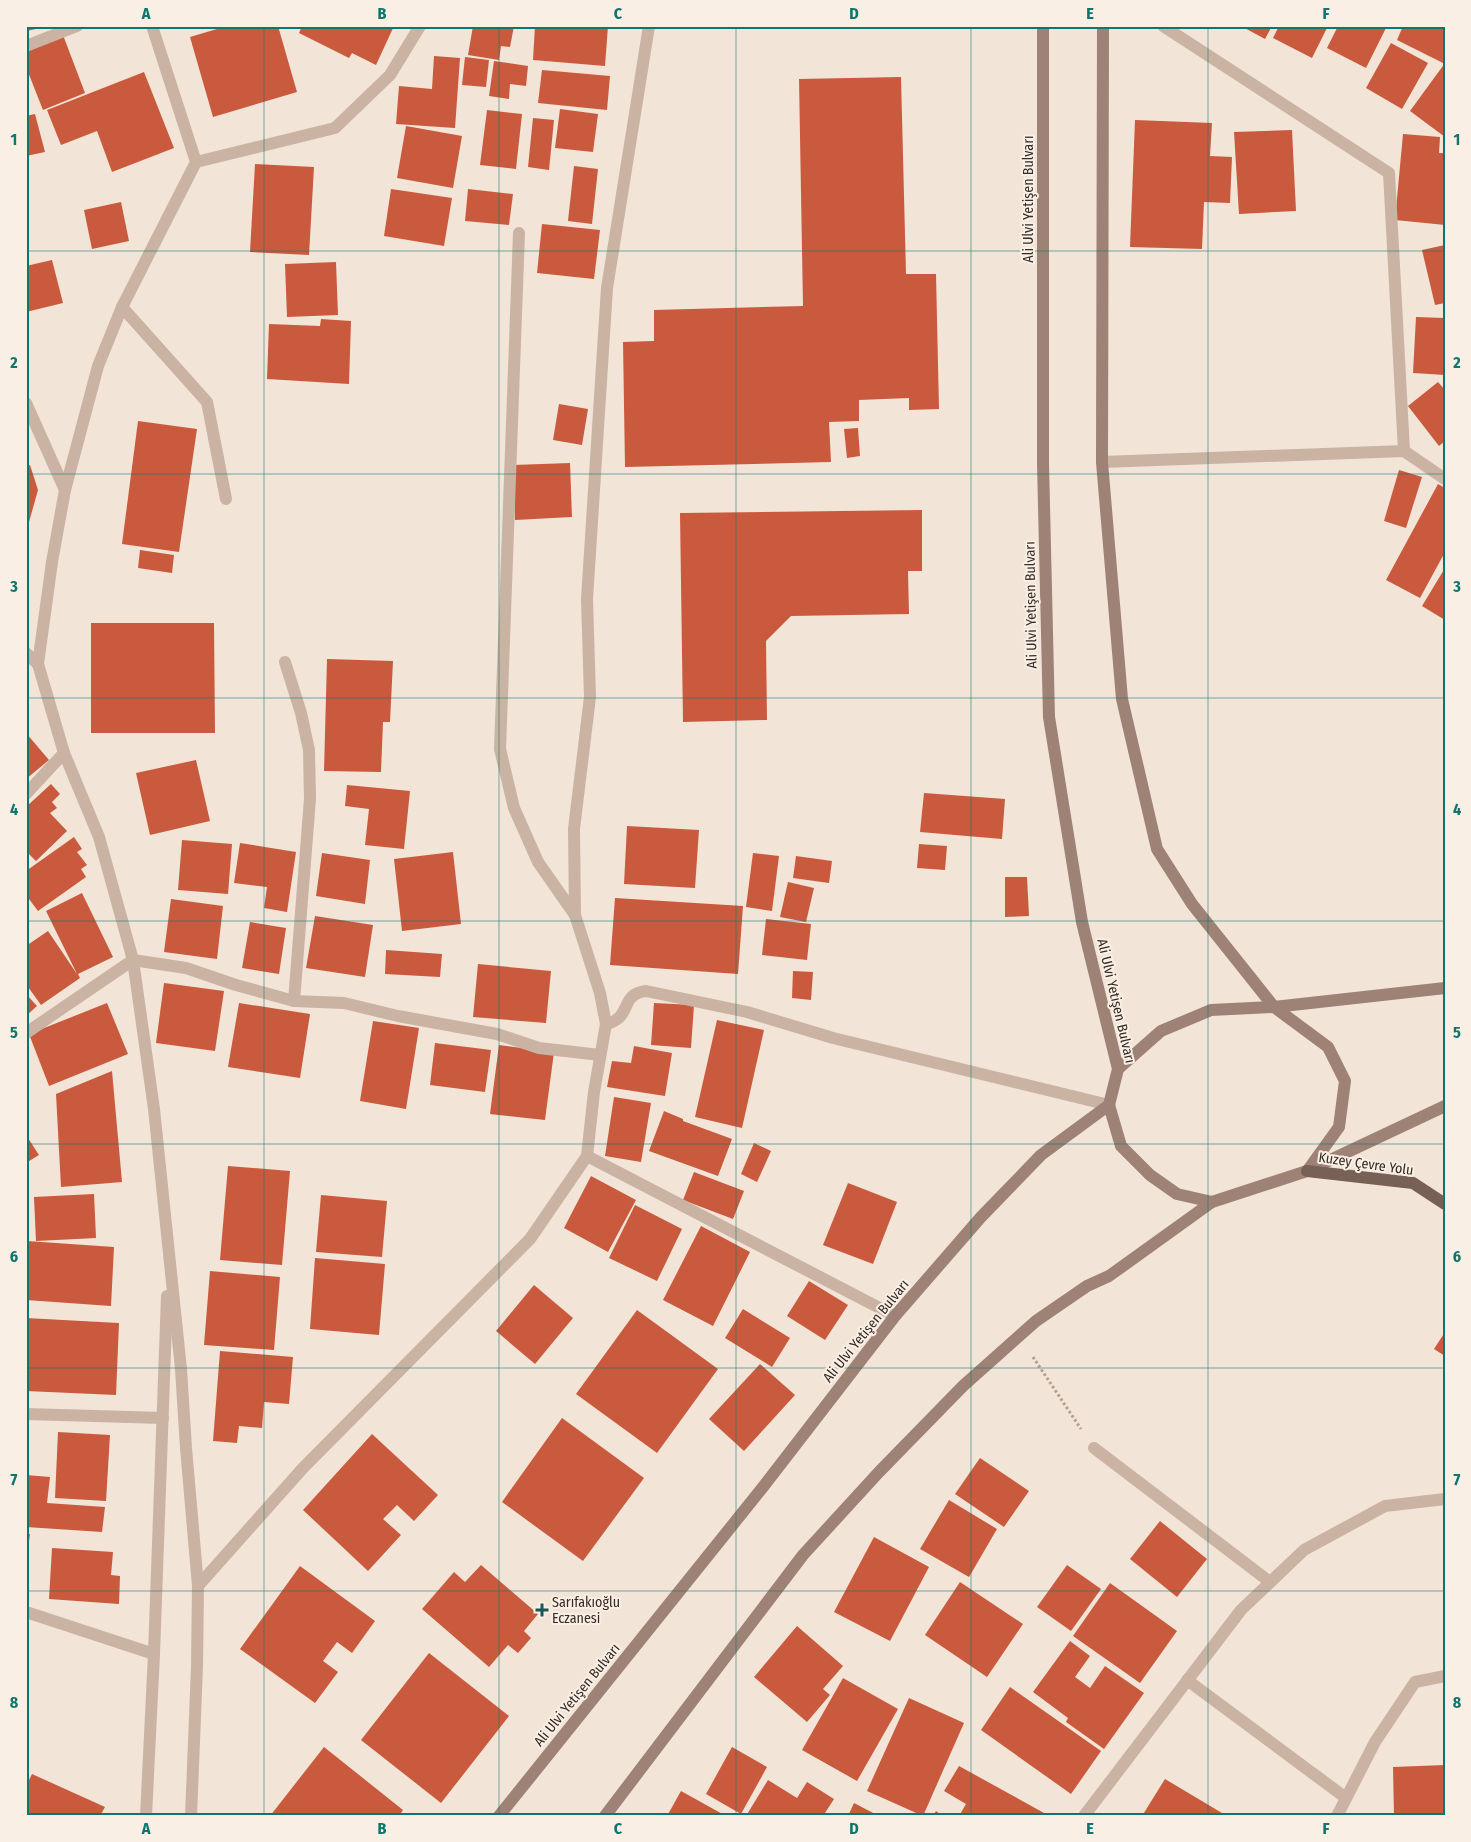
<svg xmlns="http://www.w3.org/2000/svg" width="1471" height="1842" font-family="'Fira Sans Condensed',sans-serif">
  <rect width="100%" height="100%" fill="#f2e4d7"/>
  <!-- building -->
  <g fill="#ca5a3d">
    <polygon points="26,26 41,26 41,28 26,31"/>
    <polygon points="227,26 278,26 297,92 213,117 190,37"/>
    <polygon points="302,26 394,26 376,65 352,53 349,58 299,33"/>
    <polygon points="473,26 514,26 510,47 501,46 499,60 468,55"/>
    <polygon points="535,26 608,26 605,66 533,60"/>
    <polygon points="1241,26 1272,26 1265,39"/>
    <polygon points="1279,26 1328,26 1312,58 1273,38"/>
    <polygon points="1338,26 1387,26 1366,68 1327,48"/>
    <polygon points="1403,26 1445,26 1445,58 1443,63 1397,40"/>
    <polygon points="63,35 85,93 43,110 26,67 26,49"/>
    <polygon points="1391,43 1428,63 1402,109 1366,88"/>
    <polygon points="434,56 460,58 455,128 396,124 399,86 432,89"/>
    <polygon points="465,57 489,60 486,87 462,85"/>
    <polygon points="494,61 528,66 526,86 510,84 509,99 489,96"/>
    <polygon points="1445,63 1445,137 1410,111"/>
    <polygon points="542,70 610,76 607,110 538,103"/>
    <polygon points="144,72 174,148 112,172 97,131 61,145 47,110"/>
    <polygon points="901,77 906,274 936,274 939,409 909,410 909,398 859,400 859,421 829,422 831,462 625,467 623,342 654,341 654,310 803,306 799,79"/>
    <polygon points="560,109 598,114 593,152 555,148"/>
    <polygon points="487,110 522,114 516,169 480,165"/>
    <polygon points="35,114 45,152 26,156 26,116"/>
    <polygon points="533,118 554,120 549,170 528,167"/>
    <polygon points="1135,120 1212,123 1210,156 1232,157 1230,203 1204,202 1202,249 1130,247"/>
    <polygon points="406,126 462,136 453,188 397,178"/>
    <polygon points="1292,130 1296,211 1239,214 1234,132"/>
    <polygon points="1403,134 1440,137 1439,153 1445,153 1445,225 1395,220"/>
    <polygon points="255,164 314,167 309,255 250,252"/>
    <polygon points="574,166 598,169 592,224 568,221"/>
    <polygon points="391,189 452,198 444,246 384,236"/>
    <polygon points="468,189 513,194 509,225 465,221"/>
    <polygon points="121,202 129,241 92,249 84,210"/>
    <polygon points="542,224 600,230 594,279 537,273"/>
    <polygon points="1445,245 1445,303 1435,305 1422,250"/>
    <polygon points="52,260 63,303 26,312 26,266"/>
    <polygon points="336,262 338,315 287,317 285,264"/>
    <polygon points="1416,317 1445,318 1445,375 1413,373"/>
    <polygon points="321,319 351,321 349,384 267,379 269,324 320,326"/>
    <polygon points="1438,382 1445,390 1445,441 1439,446 1408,406"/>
    <polygon points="559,404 588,409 582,445 553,440"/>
    <polygon points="138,421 197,429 179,552 122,544"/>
    <polygon points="858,428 860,456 847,458 844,429"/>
    <polygon points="570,463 572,517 515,520 513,465"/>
    <polygon points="30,465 38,490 27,529 26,466"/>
    <polygon points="1399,470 1422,477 1406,528 1384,521"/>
    <polygon points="1438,484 1445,488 1445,552 1420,598 1386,580"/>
    <polygon points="922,510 922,571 908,571 909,614 791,616 766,641 767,720 683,722 680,513"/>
    <polygon points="140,550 174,555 172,573 138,568"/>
    <polygon points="1445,568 1445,620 1422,606"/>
    <polygon points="91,623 214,623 215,733 91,733"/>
    <polygon points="327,659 393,661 390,722 383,722 381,772 324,771"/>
    <polygon points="26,733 49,760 26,779"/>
    <polygon points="196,760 210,821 150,835 136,773"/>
    <polygon points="51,784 60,794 52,802 57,808 50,813 67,831 36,861 26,851 26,807"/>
    <polygon points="347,785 410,791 404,849 365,845 369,809 345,806"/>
    <polygon points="924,793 1005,799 1002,839 920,832"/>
    <polygon points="627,826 699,830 695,888 624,884"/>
    <polygon points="74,837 82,849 77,852 87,865 81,869 86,877 38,911 26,895 26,871"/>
    <polygon points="182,840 232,844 228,894 178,890"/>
    <polygon points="240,843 296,852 287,912 264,908 267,887 234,883"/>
    <polygon points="919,844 947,846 945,870 917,868"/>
    <polygon points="453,852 461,924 402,931 394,859"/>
    <polygon points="322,853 370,860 365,904 316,896"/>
    <polygon points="753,853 779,856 772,911 746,907"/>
    <polygon points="796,856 832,861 829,883 793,878"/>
    <polygon points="1005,877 1027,877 1029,916 1005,917"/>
    <polygon points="788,882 814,888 806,922 780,917"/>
    <polygon points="82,893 113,957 78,974 80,978 41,1005 26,984 26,946 48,931 77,974 46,911"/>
    <polygon points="615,898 743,906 738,974 610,965"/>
    <polygon points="171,899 223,906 217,959 164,952"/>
    <polygon points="315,916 373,925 365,977 306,968"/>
    <polygon points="766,919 811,924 807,960 762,955"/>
    <polygon points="250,922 286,928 279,974 242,968"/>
    <polygon points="386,950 442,954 440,977 385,974"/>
    <polygon points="478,964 551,971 546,1023 473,1017"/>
    <polygon points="793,971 813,972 811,1000 792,998"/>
    <polygon points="164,983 224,991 215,1051 156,1043"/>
    <polygon points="26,994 37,1006 26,1016"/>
    <polygon points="107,1003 128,1054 49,1086 29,1034"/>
    <polygon points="239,1003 310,1014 300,1078 228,1067"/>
    <polygon points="654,1003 694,1005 691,1048 651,1045"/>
    <polygon points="717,1020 764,1030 742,1128 695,1117"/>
    <polygon points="373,1021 419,1028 406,1109 360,1101"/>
    <polygon points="435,1043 491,1050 485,1092 430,1085"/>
    <polygon points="499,1045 554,1052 545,1120 490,1114"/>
    <polygon points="634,1046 672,1053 665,1096 607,1087 612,1061 631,1063"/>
    <polygon points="112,1071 122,1182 61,1187 56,1094"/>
    <polygon points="614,1097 651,1103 641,1162 605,1156"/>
    <polygon points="664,1111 683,1119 683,1121 732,1139 718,1176 649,1151"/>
    <polygon points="26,1135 39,1155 26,1163"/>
    <polygon points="754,1143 771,1151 757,1182 741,1174"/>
    <polygon points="228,1166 290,1171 282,1265 220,1260"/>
    <polygon points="694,1172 744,1191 733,1219 683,1200"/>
    <polygon points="591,1176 636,1200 608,1252 564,1228"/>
    <polygon points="848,1183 897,1202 873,1264 823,1245"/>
    <polygon points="94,1194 96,1238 36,1241 34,1197"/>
    <polygon points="321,1195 387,1201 382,1257 316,1252"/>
    <polygon points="635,1205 682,1229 657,1281 609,1258"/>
    <polygon points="701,1226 750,1252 713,1326 663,1300"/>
    <polygon points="27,1241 114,1247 111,1306 26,1300"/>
    <polygon points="315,1258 385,1264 379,1335 310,1329"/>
    <polygon points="210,1271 280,1277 274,1350 204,1345"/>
    <polygon points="809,1281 848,1305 825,1340 787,1316"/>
    <polygon points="534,1285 573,1318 535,1364 496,1331"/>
    <polygon points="743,1309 790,1338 772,1367 725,1338"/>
    <polygon points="637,1310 718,1369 657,1453 576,1394"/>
    <polygon points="26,1318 119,1323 116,1395 26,1391"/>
    <polygon points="1445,1332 1445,1356 1434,1349"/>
    <polygon points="220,1351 293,1357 289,1404 264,1402 262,1428 239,1426 237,1443 213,1441"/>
    <polygon points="760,1364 795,1395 744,1451 709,1419"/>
    <polygon points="562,1418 644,1478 583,1561 502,1502"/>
    <polygon points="58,1432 110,1435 106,1501 55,1498"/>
    <polygon points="372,1434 438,1495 414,1521 397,1505 383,1519 401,1535 368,1571 303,1510"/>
    <polygon points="980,1458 1029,1491 1004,1527 955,1494"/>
    <polygon points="26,1475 50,1477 47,1503 105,1507 102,1532 26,1527"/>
    <polygon points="949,1500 997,1529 969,1577 920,1549"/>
    <polygon points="1160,1521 1207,1559 1177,1597 1130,1559"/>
    <polygon points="26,1534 30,1534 27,1556 26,1556"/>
    <polygon points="874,1537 929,1567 890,1641 834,1612"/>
    <polygon points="52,1548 113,1552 111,1575 120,1576 119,1604 49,1599"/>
    <polygon points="481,1565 538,1614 524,1631 531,1638 518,1653 508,1645 489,1667 422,1609 454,1572 465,1582"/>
    <polygon points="1067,1565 1101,1589 1071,1631 1037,1607"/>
    <polygon points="300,1566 375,1621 352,1653 337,1642 323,1661 338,1672 315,1703 240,1649"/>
    <polygon points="960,1582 1023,1624 987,1677 925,1635"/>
    <polygon points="1110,1583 1177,1631 1140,1683 1073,1636"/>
    <polygon points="797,1626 843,1666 823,1689 830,1695 807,1722 754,1677"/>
    <polygon points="1070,1641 1090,1656 1075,1677 1090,1688 1105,1666 1144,1693 1104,1749 1066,1722 1068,1718 1033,1692"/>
    <polygon points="429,1653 509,1716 441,1803 361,1740"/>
    <polygon points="843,1678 898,1709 857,1781 802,1750"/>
    <polygon points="1010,1687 1101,1751 1071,1794 981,1730"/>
    <polygon points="909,1698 964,1723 923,1816 867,1791"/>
    <polygon points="324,1747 403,1810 399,1816 270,1816"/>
    <polygon points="732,1747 767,1767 741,1814 706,1794"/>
    <polygon points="1445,1765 1445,1816 1394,1816 1393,1767"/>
    <polygon points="959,1766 1044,1813 1042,1816 959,1816 966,1804 944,1791"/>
    <polygon points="32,1774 105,1807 100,1816 26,1816 26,1786"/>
    <polygon points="1165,1779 1227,1816 1142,1816"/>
    <polygon points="768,1780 797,1798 807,1782 834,1799 823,1816 746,1816"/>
    <polygon points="681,1791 726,1816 667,1816"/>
    <polygon points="854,1803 879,1816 848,1816"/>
    <polygon points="936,1811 943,1816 933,1816"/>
  </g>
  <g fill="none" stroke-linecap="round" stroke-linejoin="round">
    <!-- path -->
    <polyline stroke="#b69d8d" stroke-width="3" stroke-dasharray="2.5 2.5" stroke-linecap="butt" points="1033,1357 1081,1429"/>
    <!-- street -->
    <g stroke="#cab3a3" stroke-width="12">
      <polyline points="152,26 196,162 122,307 98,366 65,490 52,562 38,664 64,753 99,837 133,960 154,1109 181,1369 186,1448 198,1586 197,1667 191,1816"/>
      <polyline points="1163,26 1389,173 1404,451"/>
      <polyline points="26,46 77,26"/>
      <polyline points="196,162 335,128 390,75 420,26"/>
      <polyline points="519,233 500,749 514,808 538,862 575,915"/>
      <polyline points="122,307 207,402 226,499"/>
      <polyline points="26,403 65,490"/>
      <polyline points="1102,462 1404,451 1445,479"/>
      <polyline points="26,653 38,664"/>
      <polyline points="285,662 301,713 309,750 310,799 294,1001"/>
      <polyline points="26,794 64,753"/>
      <path d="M606,1024C633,1018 619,994 646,991L747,1012L833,1038L1109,1105"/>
      <polyline points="26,1033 133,960 186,968 236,985 294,1001 344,1003 398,1016 497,1034 539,1048 600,1055"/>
      <polyline points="587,1156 895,1316"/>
      <polyline points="26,1414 163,1418"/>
      <polyline points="1094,1448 1270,1582"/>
      <polyline points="198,1586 303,1468 530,1239 587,1156 594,1092 606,1024 600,993 575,915 574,829 590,697 587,599 607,288 649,26"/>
      <polyline points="26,1612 154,1654"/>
      <polyline points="1187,1680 1346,1798"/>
      <polyline points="146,1816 154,1654 167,1296"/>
      <polyline points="1084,1816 1241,1610 1304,1550 1385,1506 1445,1499"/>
      <polyline points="1337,1816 1375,1742 1415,1682 1445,1676"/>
    </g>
    <!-- secondary -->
    <g stroke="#9d8275" stroke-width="12">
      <polyline points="1103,26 1102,462 1122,699 1157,849 1192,904 1274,1007 1445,988"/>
      <polyline points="1118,1069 1161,1031 1211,1010 1274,1007 1328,1047 1345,1081 1339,1127 1308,1170"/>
      <polyline points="1109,1105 1121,1146 1150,1175 1177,1194 1212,1202"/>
      <polyline points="499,1816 763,1487 895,1316 981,1217 1041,1155 1109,1105 1118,1069 1082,922 1049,717 1043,463 1043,26"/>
      <polyline points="605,1816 803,1555 879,1472 963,1386 1036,1321 1087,1286 1109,1276 1212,1202 1307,1171 1445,1106"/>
    </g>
    <!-- primary -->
    <polyline stroke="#776056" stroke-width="12" points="1307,1171 1413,1183 1445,1204"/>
  </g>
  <!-- grid -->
  <path fill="none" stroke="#0f766e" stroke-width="1" stroke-opacity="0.55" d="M264,26V1816M499,26V1816M736,26V1816M971,26V1816M1208,26V1816M26,251H1445M26,474H1445M26,698H1445M26,921H1445M26,1144H1445M26,1368H1445M26,1591H1445"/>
  <!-- markers -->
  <path fill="#1a5557" stroke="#f9efe4" stroke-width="2" d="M539.5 1602.5h5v5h5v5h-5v5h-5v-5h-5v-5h5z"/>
  <g text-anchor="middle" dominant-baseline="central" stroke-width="4" stroke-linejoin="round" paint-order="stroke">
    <!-- street labels -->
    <g font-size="14" fill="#352a25" stroke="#f9efe4">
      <text transform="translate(1028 199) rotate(-90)">Ali Ulvi Yetişen Bulvarı</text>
      <text transform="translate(1031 605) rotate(-91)">Ali Ulvi Yetişen Bulvarı</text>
      <text transform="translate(1116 1001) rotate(77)">Ali Ulvi Yetişen Bulvarı</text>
      <text transform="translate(1366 1164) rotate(8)">Kuzey Çevre Yolu</text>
      <text transform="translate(866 1331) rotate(-51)">Ali Ulvi Yetişen Bulvarı</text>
      <text transform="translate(577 1695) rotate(-51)">Ali Ulvi Yetişen Bulvarı</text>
    </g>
    <!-- poi labels -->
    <g font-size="14" fill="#352a25" stroke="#f9efe4" text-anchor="start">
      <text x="552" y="1602">Sarıfakıoğlu<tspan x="552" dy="16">Eczanesi</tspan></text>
    </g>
  </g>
  <!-- border -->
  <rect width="1471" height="1842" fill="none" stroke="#f9efe4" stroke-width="55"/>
  <rect x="28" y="28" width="1416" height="1786" fill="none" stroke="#0f766e" stroke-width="2"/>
  <g font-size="16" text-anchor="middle" font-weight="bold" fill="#0f766e">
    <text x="146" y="19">A</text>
    <text x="382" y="19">B</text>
    <text x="618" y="19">C</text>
    <text x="854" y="19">D</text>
    <text x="1090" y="19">E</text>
    <text x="1326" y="19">F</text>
    <text x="14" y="145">1</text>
    <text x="1457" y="145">1</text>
    <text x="14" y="368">2</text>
    <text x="1457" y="368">2</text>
    <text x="14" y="592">3</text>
    <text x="1457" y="592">3</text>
    <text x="14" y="815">4</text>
    <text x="1457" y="815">4</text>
    <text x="14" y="1038">5</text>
    <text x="1457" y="1038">5</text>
    <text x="14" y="1262">6</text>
    <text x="1457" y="1262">6</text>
    <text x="14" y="1485">7</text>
    <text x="1457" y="1485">7</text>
    <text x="14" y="1708">8</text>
    <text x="1457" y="1708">8</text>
    <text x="146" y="1834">A</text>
    <text x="382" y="1834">B</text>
    <text x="618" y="1834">C</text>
    <text x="854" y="1834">D</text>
    <text x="1090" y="1834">E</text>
    <text x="1326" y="1834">F</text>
  </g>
</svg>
